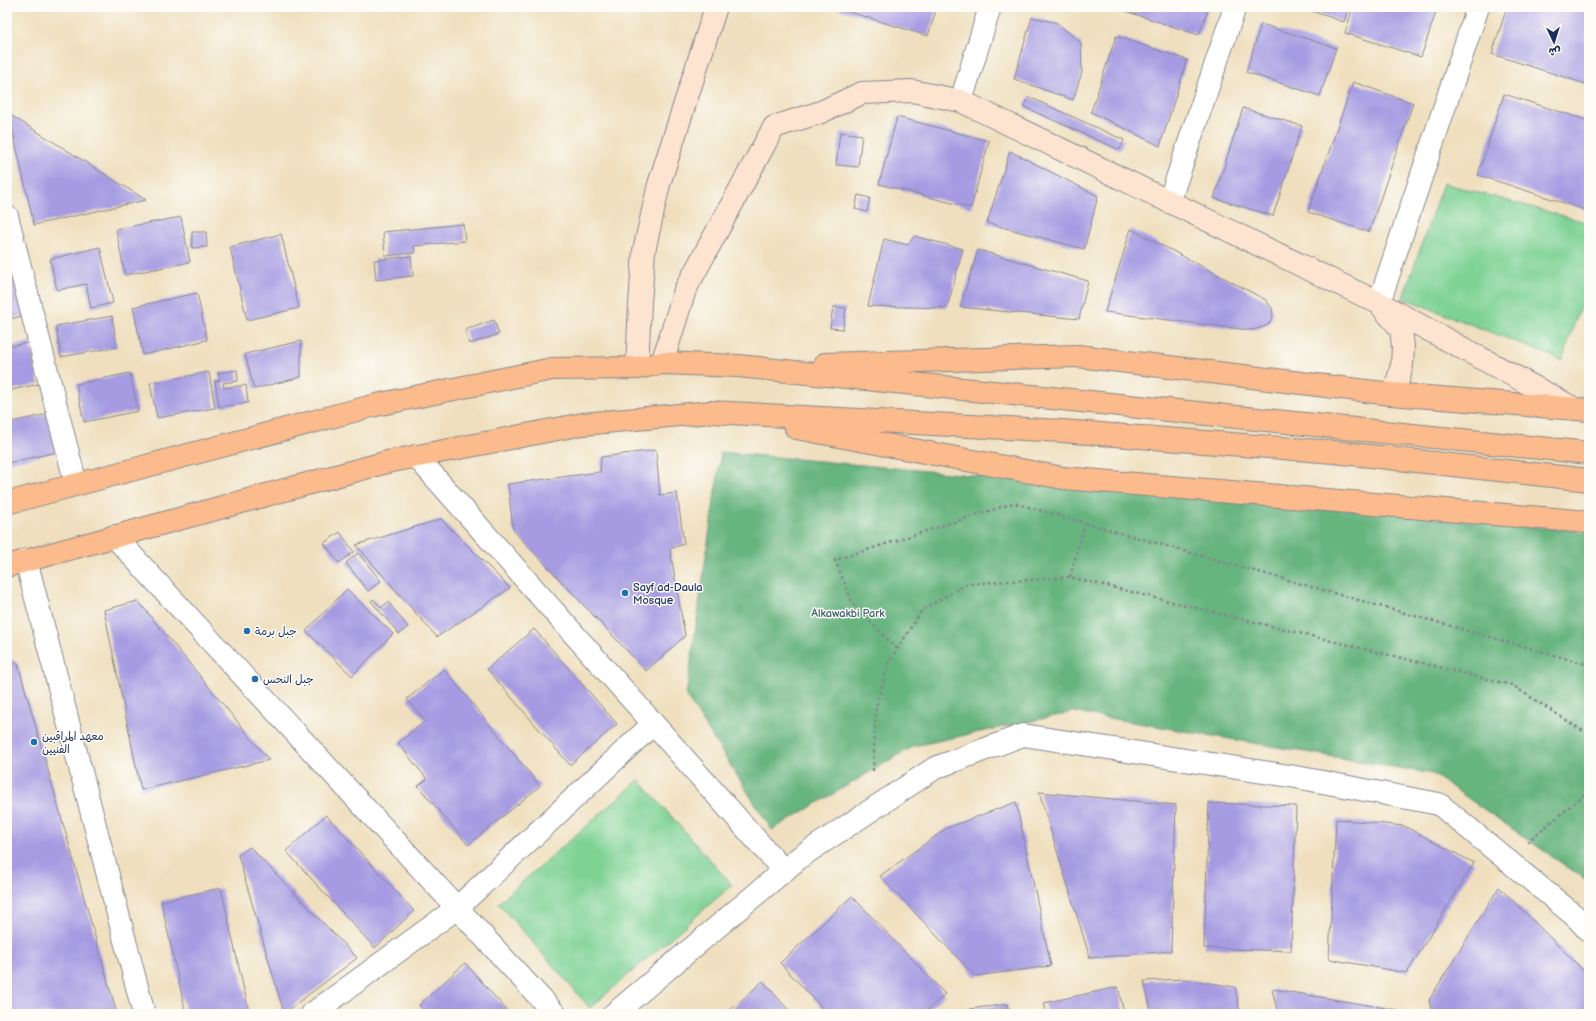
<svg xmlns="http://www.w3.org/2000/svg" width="1596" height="1021" font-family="'Balsamiq Sans','Playpen Sans Arabic',sans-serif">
  <rect width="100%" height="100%" fill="#fdfcf7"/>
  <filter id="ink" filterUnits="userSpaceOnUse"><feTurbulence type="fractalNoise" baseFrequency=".025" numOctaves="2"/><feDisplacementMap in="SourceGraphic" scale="8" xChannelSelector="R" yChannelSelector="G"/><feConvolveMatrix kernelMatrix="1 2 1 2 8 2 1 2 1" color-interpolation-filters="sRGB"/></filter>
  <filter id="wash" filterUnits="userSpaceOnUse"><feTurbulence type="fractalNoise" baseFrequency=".012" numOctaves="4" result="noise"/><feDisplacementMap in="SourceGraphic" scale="16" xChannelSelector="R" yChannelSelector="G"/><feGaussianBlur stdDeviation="0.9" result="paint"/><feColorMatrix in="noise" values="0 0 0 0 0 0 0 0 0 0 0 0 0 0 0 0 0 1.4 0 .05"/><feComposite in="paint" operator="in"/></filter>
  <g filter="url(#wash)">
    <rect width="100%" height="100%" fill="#efdfbe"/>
    <!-- green -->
    <g fill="#7ed294" stroke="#4c8079">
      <polygon points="1443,183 1589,223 1589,281 1562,360 1403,298"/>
      <polygon points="639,780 732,885 590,1008 498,903"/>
    </g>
    <!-- forest -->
    <polygon fill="#66b47e" stroke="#40726e" points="721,452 1589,532 1589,882 1433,774 1074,712 914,746 772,830 686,696"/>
    <g id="blocks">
      <!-- building -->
      <g fill="#a69be2">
        <polygon points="288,7 333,7 321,11 290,12"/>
        <polygon points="833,7 937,7 928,36"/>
        <polygon points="1126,7 1209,7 1199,35 1125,11"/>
        <polygon points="1300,7 1349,7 1344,22"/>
        <polygon points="1353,7 1421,7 1436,12 1421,57 1345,33"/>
        <polygon points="1507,7 1589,7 1589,85 1492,54"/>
        <polygon points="1032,17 1057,23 1081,43 1082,72 1073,100 1014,79"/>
        <polygon points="1261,24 1336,48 1320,96 1246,72"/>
        <polygon points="1116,36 1187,60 1160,146 1091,112"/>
        <polygon points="1353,82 1413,103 1369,232 1308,212"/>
        <polygon points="1504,94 1589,121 1589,211 1478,175"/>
        <polygon points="1029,97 1124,140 1120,150 1024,107"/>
        <polygon points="1243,108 1302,126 1273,216 1214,198"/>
        <polygon points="9,114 146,200 34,225"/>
        <polygon points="897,117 989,141 971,208 879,184"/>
        <polygon points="840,132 862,135 858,167 836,165"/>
        <polygon points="1010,151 1098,196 1084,249 987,223"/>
        <polygon points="858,195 870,198 867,212 855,209"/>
        <polygon points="181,217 190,262 125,275 116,229"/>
        <polygon points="463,224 465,241 414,246 415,253 385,256 383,232"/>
        <polygon points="1131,229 1266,300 1272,308 1273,316 1268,325 1257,329 1249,330 1105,312"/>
        <polygon points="192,232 206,232 207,247 192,248"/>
        <polygon points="281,234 299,308 247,320 230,247"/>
        <polygon points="914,236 963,249 947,308 868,306 884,239 908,245"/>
        <polygon points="100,247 113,303 91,308 86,284 57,290 50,259"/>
        <polygon points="978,250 1088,281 1079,319 960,307"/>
        <polygon points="411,256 413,276 376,280 374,260"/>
        <polygon points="14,273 25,315 7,320 7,275"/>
        <polygon points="197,293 207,340 143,355 133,307"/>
        <polygon points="833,307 846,308 843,329 830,328"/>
        <polygon points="112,316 117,347 61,357 56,326"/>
        <polygon points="494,320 499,334 469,344 465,330"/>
        <polygon points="301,341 301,377 254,389 245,354"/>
        <polygon points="30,342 39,384 7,391 7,347"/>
        <polygon points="237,370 238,381 223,383 224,388 246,385 248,403 219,407 215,381 220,380 218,373"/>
        <polygon points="209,372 215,408 157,418 150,383"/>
        <polygon points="130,373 138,411 84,422 76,384"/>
        <polygon points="54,413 62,451 7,463 7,423"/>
        <polygon points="656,450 660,495 677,493 684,544 670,549 685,636 646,671 513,530 508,484 600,472 601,457"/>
        <polygon points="441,519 510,588 437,637 356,545"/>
        <polygon points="340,532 354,552 339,563 324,543"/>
        <polygon points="358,553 381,581 368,591 346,563"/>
        <polygon points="347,589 393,634 352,676 306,631"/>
        <polygon points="373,599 381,608 388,602 408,627 399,634 371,601"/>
        <polygon points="138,601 269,760 141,790 104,610"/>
        <polygon points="534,629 617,724 570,765 487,669"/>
        <polygon points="7,656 18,664 117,1014 7,1014"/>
        <polygon points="444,669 540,786 468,845 418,786 427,779 398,743 425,721 407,699"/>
        <polygon points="1039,792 1176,805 1171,951 1090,958"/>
        <polygon points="1016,802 1051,966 975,976 880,876 947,828"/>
        <polygon points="1209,803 1296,806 1291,951 1204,948"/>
        <polygon points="326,815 414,911 375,948 286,851"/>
        <polygon points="1336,819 1404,826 1474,863 1407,973 1329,959"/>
        <polygon points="250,847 357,958 284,1013 238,855"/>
        <polygon points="1499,887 1589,976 1589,1014 1432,1014 1429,1000"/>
        <polygon points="221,888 249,1012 241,1014 186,1014 161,901"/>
        <polygon points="852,896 945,994 924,1014 828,1014 780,963"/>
        <polygon points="465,963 510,1014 427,1014 419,1005"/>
        <polygon points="1184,979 1235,987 1240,1014 1152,1014 1144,981"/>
        <polygon points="763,981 792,1014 726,1014"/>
        <polygon points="1118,987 1124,1014 1047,1014 1044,1003"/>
        <polygon points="1272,989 1397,1010 1398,1014 1278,1014"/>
        <polygon points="1007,1004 1009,1014 965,1014 970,1009"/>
      </g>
    </g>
  </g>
  <g filter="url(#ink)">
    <use href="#blocks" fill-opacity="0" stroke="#85878e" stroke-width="1"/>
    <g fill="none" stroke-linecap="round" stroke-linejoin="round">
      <!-- street casing -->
      <g stroke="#85878e" stroke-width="24">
        <g id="street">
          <polyline points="961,101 990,7"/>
          <polyline points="1169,202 1235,7"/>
          <polyline points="7,216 76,484"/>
          <polyline points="1379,303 1478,7"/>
          <polyline points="416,456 784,871"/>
          <polyline points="114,536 555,1014"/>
          <polyline points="26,560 144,1014"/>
          <polyline points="312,1014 457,908 653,724"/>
          <polyline points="614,1014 800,857 935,768 1023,735 1296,777 1439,804 1575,916 1589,931"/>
        </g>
      </g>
      <!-- secondary casing -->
      <g stroke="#85878e" stroke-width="24">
        <g id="secondary">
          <polyline points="1383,308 1401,329 1403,347 1402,365 1398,380 1391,394"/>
          <polyline points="662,363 685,290 774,127 821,112 862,93 912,91 961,101 1379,303 1575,409"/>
          <polyline points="637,368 640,303 644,251 659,184 716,7"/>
        </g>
      </g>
      <!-- primary casing -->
      <g stroke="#85878e" stroke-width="24">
        <g id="primary">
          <polyline points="825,364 1078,356 1391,394 1589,410"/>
          <polyline points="796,428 1063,478 1589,522"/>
          <polyline points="7,503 376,405 552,369 637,368 662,363 738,366 1589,453"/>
          <polyline points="7,566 387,462 583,424 711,412 1062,431 1334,452 1589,480"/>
        </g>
      </g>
      <!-- path -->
      <g stroke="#85878e" stroke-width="2.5" stroke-dasharray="3 3" stroke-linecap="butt">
        <polyline points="1070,577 1085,523"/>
        <polyline points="897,649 853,604 835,560 1014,503 1589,665"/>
        <polyline points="873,771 876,707 888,664 922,610 967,584 1070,577 1512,685 1589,735"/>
        <polyline points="1527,842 1589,791"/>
      </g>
      <!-- street -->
      <use href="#street" stroke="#fff" stroke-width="22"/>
      <!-- secondary -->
      <use href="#secondary" stroke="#fde4d1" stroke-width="22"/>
      <!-- primary -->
      <use href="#primary" stroke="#fbbb8c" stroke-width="22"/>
    </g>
  </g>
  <!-- markers -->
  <g fill="#1f6fb2" stroke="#fdfcf7" stroke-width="1.5">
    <circle cx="625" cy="593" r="4"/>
    <circle cx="247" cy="631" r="4"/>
    <circle cx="255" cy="679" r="4"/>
    <circle cx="34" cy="742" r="4"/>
  </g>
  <g text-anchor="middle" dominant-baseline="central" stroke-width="3" stroke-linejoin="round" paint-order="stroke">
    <!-- poi labels -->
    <g font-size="11" fill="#1b2f5e" stroke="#fdfcf7" text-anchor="start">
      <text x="633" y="587">Sayf ad-Daula<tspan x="633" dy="13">Mosque</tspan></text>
      <text x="255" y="631">جبل برمة</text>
      <text x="263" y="679">جبل النحس</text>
      <text x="42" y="736">معهد المراقبين<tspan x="42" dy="13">الفنيين</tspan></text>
    </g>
    <!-- park labels -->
    <g font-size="11" fill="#39606e" stroke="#fdfcf7">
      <text x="848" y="613">Alkawakbi Park</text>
    </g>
  </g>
  <!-- margin -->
  <rect width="1596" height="1021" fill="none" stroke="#fdfcf7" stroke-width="24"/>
  <!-- north arrow -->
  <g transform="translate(1554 42) rotate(176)" stroke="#fdfcf7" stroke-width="3" paint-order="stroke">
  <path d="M0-3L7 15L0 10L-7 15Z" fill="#1b2f5e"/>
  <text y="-6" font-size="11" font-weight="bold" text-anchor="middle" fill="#1b2f5e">ش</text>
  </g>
</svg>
